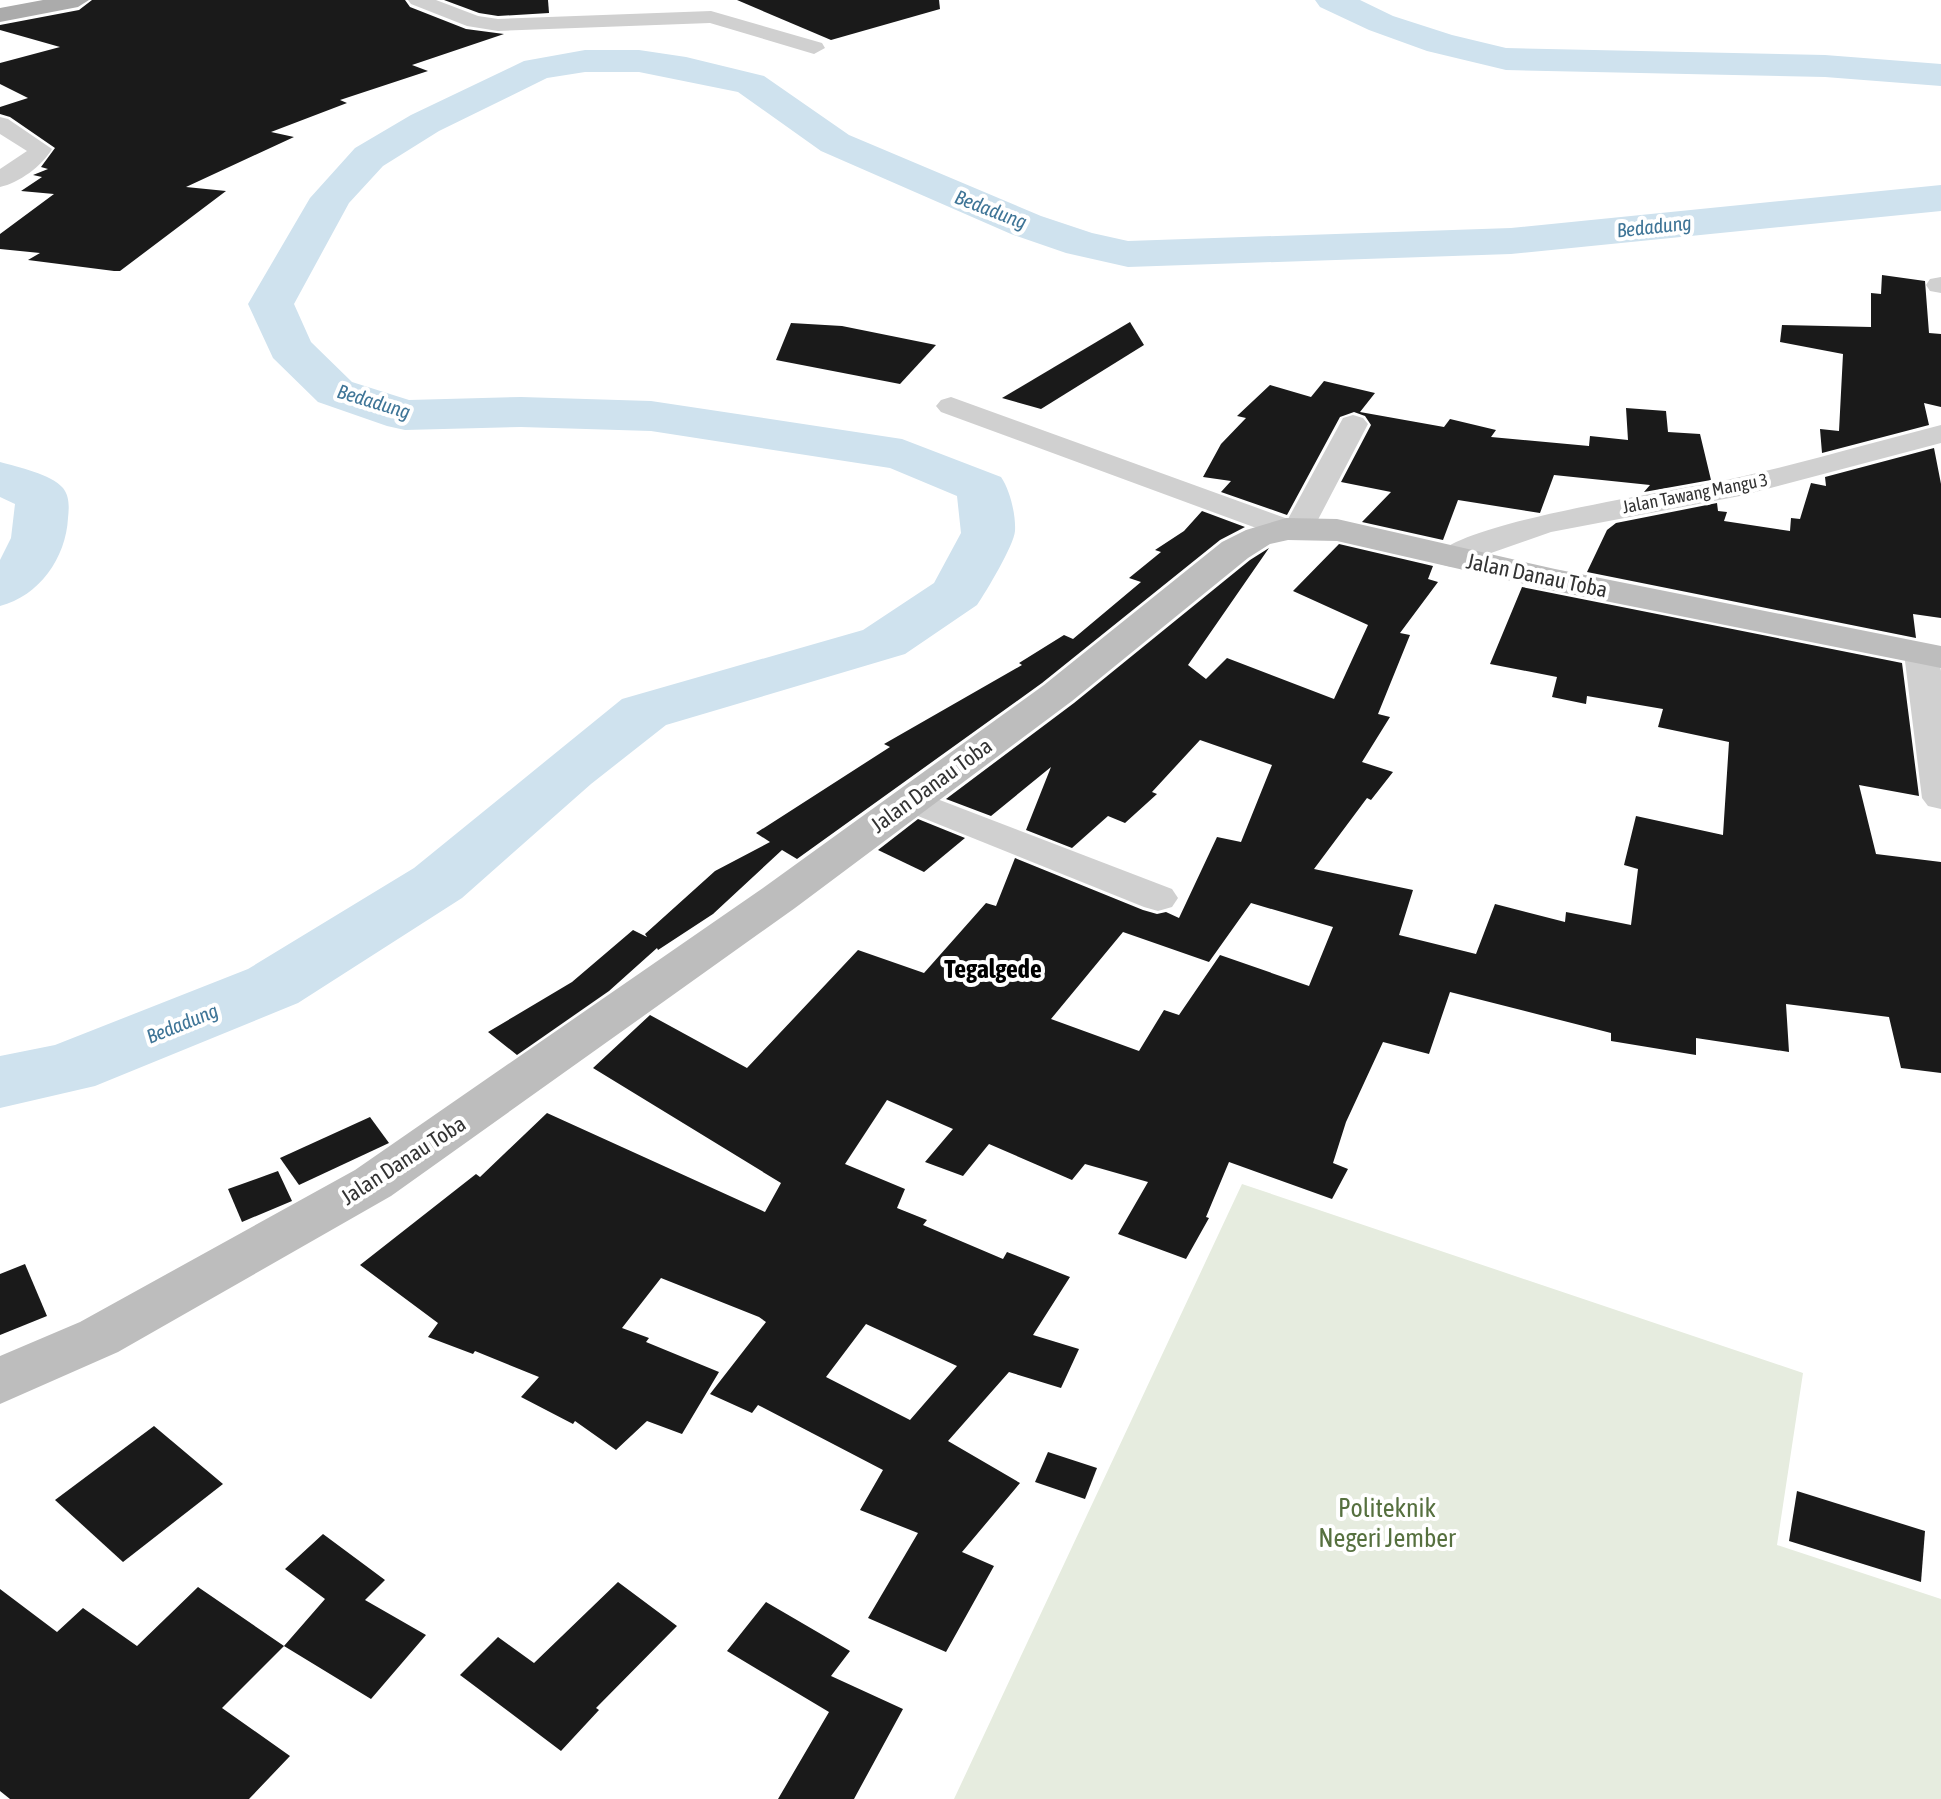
<svg xmlns="http://www.w3.org/2000/svg" width="1941" height="1799" font-family="'Asap Condensed',sans-serif">
  <rect width="100%" height="100%" fill="#fff"/>
  <!-- green -->
  <polygon fill="#e6ecdf" points="1242,1184 1803,1373 1777,1545 1941,1599 1941,1799 954,1799"/>
  <g fill="none" stroke-linecap="round" stroke-linejoin="round">
    <!-- river -->
    <g fill="#cfe2ee" fill-rule="evenodd">
      <polygon points="1315,0 1360,0 1393,16 1452,35 1506,48 1825,55 1941,64 1941,86 1825,77 1506,70 1427,51 1369,30 1320,7"/>
      <path d="M585,50H639L686,57L764,76L849,135L1041,216L1092,233L1128,241L1511,228L1941,185V211L1511,254L1128,267L1066,253L1011,234L821,151L738,92L639,72H585L547,78L439,131L383,166L349,203L294,304L311,342L352,382L409,400L521,397L651,401L902,439L1001,477C1010,490 1016,515 1015,531C1014,545 986,592 977,605L905,654L666,725L591,784L462,898L298,1003L95,1086L0,1108V1056L55,1045L248,969L414,868L622,699L863,630L934,583L961,533L957,496L890,468L651,431L521,427L405,430L387,426L318,402L273,358L248,304L310,198L355,148L411,115L524,61Z"/>
      <path d="M0,462C18,467 51,474 63,488C70,497 69,508 68,518C66,558 39,596 0,606V560L11,538L15,504L0,497Z"/>
    </g>
  </g>
  <!-- building -->
  <g fill="#1a1a1a" fill-rule="evenodd">
    <polygon points="92,0 405,0 410,7 466,29 504,34 412,65 428,71 340,100 347,103 271,132 294,137 186,187 226,191 120,271 114,271 28,260 40,253 0,249 0,234 54,194 21,191 42,177 33,175 48,169 41,167 55,148 10,117 0,114 0,107 28,98 0,84 0,63 60,47 0,30 0,25 79,10"/>
    <polygon points="444,0 548,0 549,13 498,16 479,13"/>
    <polygon points="737,0 939,0 940,9 831,40"/>
    <polygon points="1882,275 1925,281 1929,333 1941,334 1941,407 1924,403 1929,425 1822,453 1820,429 1839,431 1843,354 1780,342 1782,325 1871,327 1871,293 1881,294"/>
    <polygon points="1130,322 1144,345 1041,409 1002,398"/>
    <polygon points="791,323 842,326 936,345 900,384 776,360"/>
    <polygon points="1324,381 1375,393 1360,412 1444,427 1450,419 1496,430 1491,437 1589,446 1590,436 1628,440 1626,408 1666,411 1668,432 1700,434 1711,480 1644,492 1650,485 1554,475 1540,513 1458,500 1443,540 1362,522 1391,492 1341,482 1371,425 1365,416 1354,412 1340,417 1287,515 1221,492 1231,481 1203,477 1221,444 1246,418 1237,416 1270,385 1311,397"/>
    <polygon points="1934,448 1941,484 1941,618 1913,614 1916,638 1587,572 1607,530 1616,523 1717,503 1718,511 1727,512 1724,521 1790,531 1791,518 1800,519 1811,483 1826,486 1825,477"/>
    <polygon points="1202,511 1245,527 1220,540 1042,683 797,859 782,850 713,914 658,950 657,948 609,991 517,1055 488,1032 572,982 633,930 647,937 645,934 715,871 770,842 756,833 890,747 884,744 1022,665 1019,663 1064,635 1073,639 1141,582 1129,578 1161,552 1155,550 1184,531"/>
    <path d="M1339,544L1433,566L1428,579L1438,582L1400,633L1410,635L1378,714L1390,717L1362,762L1393,772L1371,800L1367,798L1314,869L1413,890L1399,935L1476,954L1495,904L1565,922L1566,912L1631,925L1638,869L1624,865L1636,816L1723,835L1729,742L1658,727L1663,709L1587,696L1586,704L1552,697L1557,677L1490,664L1522,587L1902,663L1919,796L1859,785L1876,854L1941,862V1073L1901,1068L1889,1017L1786,1004L1789,1052L1696,1038V1055L1611,1041V1033L1450,992L1429,1054L1383,1042L1346,1122L1333,1163L1348,1169L1332,1199L1229,1162L1206,1217L1209,1218L1186,1259L1118,1234L1148,1182L1085,1164L1072,1180L989,1144L963,1176L925,1162L953,1129L887,1100L845,1164L905,1189L897,1208L927,1220L923,1225L1003,1259L1007,1252L1070,1277L1033,1335L1079,1349L1061,1388L1009,1372L948,1441L1020,1483L962,1552L994,1566L946,1652L868,1618L918,1533L860,1510L883,1470L758,1405L752,1413L710,1394L766,1322L759,1317L661,1278L622,1328L649,1338L646,1342L719,1372L682,1434L647,1421L616,1450L575,1421L573,1424L521,1397L539,1377L475,1351L473,1354L428,1337L438,1323L360,1265L476,1174L480,1177L547,1113L765,1212L781,1183L593,1068L650,1015L747,1068L858,950L924,973L986,903L996,906L1015,858L1143,910L1157,914L1166,912L1179,918L1217,837L1241,842L1272,765L1200,740L1152,792L1157,794L1125,823L1108,816L1072,848L1026,830L1051,767L991,816L946,799L1074,703L1250,560L1269,548L1188,665L1206,679L1227,658L1334,699L1368,625L1293,591ZM1251,903L1333,927L1309,986L1220,955L1179,1015L1164,1010L1139,1051L1051,1019L1123,932L1209,962ZM866,1324L957,1366L910,1420L826,1377Z"/>
    <polygon points="918,819 965,838 924,872 878,850"/>
    <polygon points="370,1117 389,1143 299,1185 280,1158"/>
    <polygon points="278,1171 292,1201 242,1222 228,1189"/>
    <polygon points="25,1264 47,1316 0,1335 0,1274"/>
    <polygon points="154,1426 223,1484 123,1562 55,1500"/>
    <polygon points="1048,1452 1097,1468 1085,1499 1035,1482"/>
    <polygon points="1797,1491 1925,1531 1921,1582 1789,1541"/>
    <polygon points="323,1534 385,1580 365,1600 426,1635 371,1699 284,1646 325,1599 285,1569"/>
    <polygon points="618,1582 677,1626 596,1708 599,1710 561,1751 460,1675 498,1637 534,1663"/>
    <polygon points="198,1587 284,1646 222,1708 290,1756 249,1799 10,1799 0,1791 0,1589 57,1632 83,1608 137,1646"/>
    <polygon points="766,1602 850,1651 831,1676 903,1709 854,1799 778,1799 829,1712 727,1651"/>
  </g>
  <g fill="none" stroke-linecap="round" stroke-linejoin="round">
    <!-- minor -->
    <g fill="#d0d0d0" fill-rule="evenodd">
      <polygon points="408,0 436,0 478,16 498,19 711,11 822,43 825,48 814,54 710,23 498,31 467,26 411,4"/>
      <path d="M0,117L8,119L52,149C42,166 19,183 0,187V169L27,151L0,134Z"/>
      <polygon points="1941,277 1941,293 1930,291 1926,285 1930,279"/>
      <polygon points="951,397 1288,519 1343,418 1353,415 1363,418 1368,424 1310,535 1286,539 941,412 936,406 941,400"/>
      <path d="M1941,425V443L1740,496L1551,532L1451,567L1440,564L1435,557C1461,520 1686,490 1740,477C1807,462 1874,442 1941,425Z"/>
      <polygon points="1921,643 1933,646 1938,653 1941,671 1941,809 1928,806 1922,798 1904,653 1909,646"/>
      <polygon points="911,789 1172,889 1178,898 1172,907 1158,911 1144,907 898,808 892,800 898,792"/>
    </g>
    <!-- secondary -->
    <polygon fill="#bdbdbd" fill-rule="evenodd" points="1286,518 1337,519 1555,569 1941,646 1941,668 1555,591 1337,541 1288,540 1270,544 1248,558 1072,701 795,908 391,1196 118,1352 0,1404 0,1356 80,1322 355,1170 763,888 1044,685 1222,542 1246,530"/>
    <!-- primary -->
    <polygon fill="#ababab" fill-rule="evenodd" points="43,0 89,0 78,7 0,22 0,8"/>
  </g>
  <g text-anchor="middle" dominant-baseline="central" stroke-width="8" stroke-linejoin="round" paint-order="stroke">
    <!-- far-street labels -->
    <g font-size="18" fill="#333" stroke="#fff">
      <text transform="translate(1695 493) rotate(-11)">Jalan Tawang Mangu 3</text>
    </g>
    <!-- far-water labels -->
    <g font-size="20" font-style="italic" fill="#3f7597" stroke="#fff">
      <text transform="translate(991 209) rotate(21)">Bedadung</text>
      <text transform="translate(1654 226) rotate(-6)">Bedadung</text>
      <text transform="translate(374 401) rotate(17)">Bedadung</text>
      <text transform="translate(182 1023) rotate(-22)">Bedadung</text>
    </g>
    <!-- street labels -->
    <g font-size="22" fill="#333" stroke="#fff">
      <text transform="translate(1537 575) rotate(12)">Jalan Danau Toba</text>
      <text transform="translate(931 785) rotate(-36)">Jalan Danau Toba</text>
      <text transform="translate(403 1160) rotate(-33)">Jalan Danau Toba</text>
    </g>
    <!-- quarter labels -->
    <g font-size="26" font-weight="bold" fill="#000" stroke="#fff">
      <text x="993" y="969">Tegalgede</text>
    </g>
    <!-- near-park labels -->
    <g font-size="26" fill="#56703f" stroke="#fff">
      <text x="1387" y="1508">Politeknik<tspan x="1387" dy="30">Negeri Jember</tspan></text>
    </g>
  </g>
</svg>
